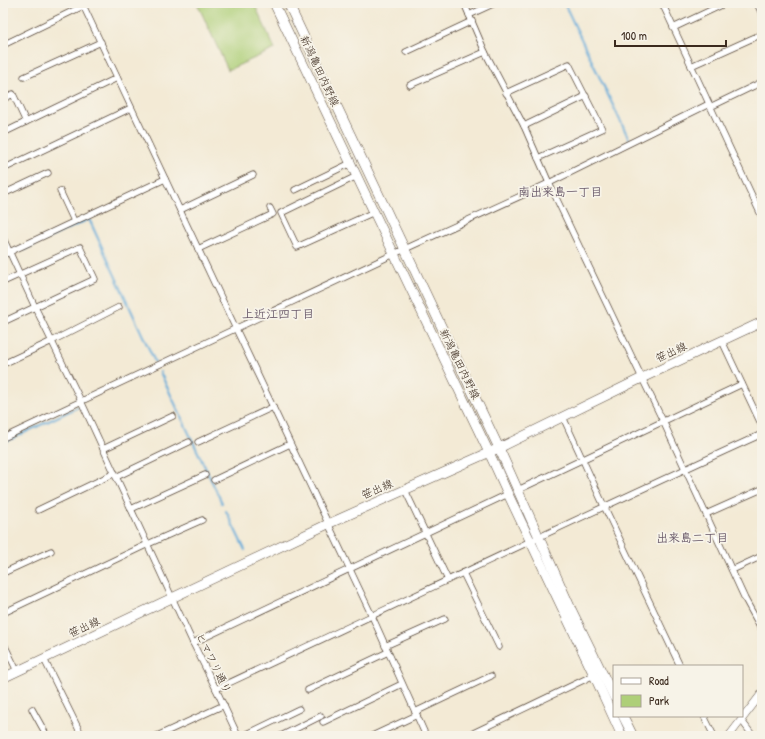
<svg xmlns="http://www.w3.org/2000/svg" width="765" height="739" font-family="'Patrick Hand','Klee One',sans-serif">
  <rect width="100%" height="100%" fill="#f7f3e8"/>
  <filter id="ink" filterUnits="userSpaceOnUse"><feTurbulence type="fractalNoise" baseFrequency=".025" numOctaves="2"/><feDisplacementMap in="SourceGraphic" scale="8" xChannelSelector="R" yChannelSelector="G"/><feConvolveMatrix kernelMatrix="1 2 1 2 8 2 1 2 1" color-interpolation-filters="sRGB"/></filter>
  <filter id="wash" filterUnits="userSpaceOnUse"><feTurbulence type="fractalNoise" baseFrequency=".012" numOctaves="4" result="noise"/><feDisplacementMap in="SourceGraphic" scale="16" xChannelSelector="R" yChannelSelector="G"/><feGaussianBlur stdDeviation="0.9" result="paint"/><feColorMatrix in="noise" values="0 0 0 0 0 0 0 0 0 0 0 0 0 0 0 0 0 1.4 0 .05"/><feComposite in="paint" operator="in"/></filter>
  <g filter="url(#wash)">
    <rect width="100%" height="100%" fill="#f3ead5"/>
    <!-- green -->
    <polygon fill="#aecf78" stroke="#747c4b" points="197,3 254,3 275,49 228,70"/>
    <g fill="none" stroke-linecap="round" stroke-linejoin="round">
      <!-- stream -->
      <g stroke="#63acda" stroke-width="2">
        <polyline points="564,3 629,139"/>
        <polyline points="23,250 89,219 155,362"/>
        <polyline points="3,259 8,256"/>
        <polyline points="160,372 222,503"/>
        <polyline points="3,443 78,407"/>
        <polyline points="226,511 245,550"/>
      </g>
    </g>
  </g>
  <g filter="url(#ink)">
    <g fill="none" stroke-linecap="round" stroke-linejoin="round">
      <!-- minor casing -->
      <g stroke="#574739" stroke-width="7">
        <g id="minor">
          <polyline points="82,3 236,329 372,616 426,736"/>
          <polyline points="464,3 485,52 524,126 549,183 642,378 663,421 745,599 762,630"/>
          <polyline points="662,3 762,217"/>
          <polyline points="757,3 762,14"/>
          <polyline points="469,15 495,3"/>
          <polyline points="673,28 726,3"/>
          <polyline points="7,43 83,6"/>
          <polyline points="406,52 472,21"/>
          <polyline points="691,66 762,34"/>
          <polyline points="24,77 101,42"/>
          <polyline points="410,85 485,52"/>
          <polyline points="506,93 569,64 602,129 538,158"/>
          <polyline points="3,99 13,94 26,122"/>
          <polyline points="710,107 762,82"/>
          <polyline points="524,126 586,96"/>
          <polyline points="3,133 117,78"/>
          <polyline points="3,169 131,108"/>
          <polyline points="357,176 281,213 297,247 374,212"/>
          <polyline points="295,190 351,163"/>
          <polyline points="60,191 74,221"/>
          <polyline points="3,194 48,173"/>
          <polyline points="180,210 253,175"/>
          <polyline points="3,238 35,307 81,401 193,643 216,689 238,736"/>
          <polyline points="198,249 273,214 270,208"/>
          <polyline points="3,255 165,179"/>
          <polyline points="3,282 80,247 95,279 3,322"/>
          <polyline points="722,341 762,426"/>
          <polyline points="3,364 52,341 119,307"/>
          <polyline points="563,417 604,506 680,666"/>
          <polyline points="3,438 394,254 549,183 709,104"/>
          <polyline points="198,442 273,407"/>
          <polyline points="103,449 173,416"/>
          <polyline points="116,477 189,442"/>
          <polyline points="214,480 290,444"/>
          <polyline points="405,490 448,580"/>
          <polyline points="518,490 742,384"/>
          <polyline points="131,509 205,475"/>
          <polyline points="38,510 115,473"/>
          <polyline points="706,514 762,489"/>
          <polyline points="732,570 762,556"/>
          <polyline points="3,573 51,551"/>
          <polyline points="463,573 499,647"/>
          <polyline points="3,613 148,544 202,520"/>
          <polyline points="3,642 17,671"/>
          <polyline points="193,643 508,494"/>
          <polyline points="385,646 445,619"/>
          <polyline points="44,659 82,736"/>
          <path d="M216,689C398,604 579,517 762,434"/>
          <polyline points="308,690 388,652"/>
          <polyline points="32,709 47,736"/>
          <polyline points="415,712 491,676"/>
          <polyline points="704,716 714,736"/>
          <polyline points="742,721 753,736"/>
          <polyline points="323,722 402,684"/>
          <polyline points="157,736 224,705"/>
          <polyline points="243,736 299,709"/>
          <polyline points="281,736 321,716"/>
          <polyline points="372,736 417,715"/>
          <polyline points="467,736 594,675"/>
        </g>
      </g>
      <!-- tertiary casing -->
      <g stroke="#574739" stroke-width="8">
        <polyline id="tertiary" points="729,736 762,693"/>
      </g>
      <!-- primary casing -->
      <g stroke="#574739" stroke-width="10">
        <g id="primary">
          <polyline points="274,3 493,461 508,494 594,675 622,736"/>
          <polyline points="288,3 499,448 572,611 614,697"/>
          <polyline points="3,678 328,524 499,448 642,378 762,322"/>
          <polyline points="623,716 633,736"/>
        </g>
      </g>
      <!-- minor -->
      <use href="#minor" stroke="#fff" stroke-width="5.5"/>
      <!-- tertiary -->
      <use href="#tertiary" stroke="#fff" stroke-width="7"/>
      <!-- primary -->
      <use href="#primary" stroke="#fff" stroke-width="9"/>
    </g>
  </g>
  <g text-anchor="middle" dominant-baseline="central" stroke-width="3.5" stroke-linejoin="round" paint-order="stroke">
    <!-- street labels -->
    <g font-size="11" fill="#3b2a1e" stroke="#f7f3e8">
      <text transform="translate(320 71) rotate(65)">新潟亀田内野線</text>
      <text transform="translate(671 352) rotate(-25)">笹出線</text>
      <text transform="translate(460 364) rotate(64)">新潟亀田内野線</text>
      <text transform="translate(377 489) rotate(-24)">笹出線</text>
      <text transform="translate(84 627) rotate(-25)">笹出線</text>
      <text transform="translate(214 663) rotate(64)">ヒマワリ通り</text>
    </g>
    <!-- neighbourhood labels -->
    <g font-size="12" font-weight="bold" fill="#6a5a6a" stroke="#f7f3e8">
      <text x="560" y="191">南出来島一丁目</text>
      <text x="278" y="313">上近江四丁目</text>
      <text x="692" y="537">出来島二丁目</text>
    </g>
  </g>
  <!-- margin -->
  <rect width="765" height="739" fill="none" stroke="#f7f3e8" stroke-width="16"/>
  <!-- legend -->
  <rect x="613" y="665" width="130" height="52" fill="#f7f3e8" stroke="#aca397"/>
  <rect x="621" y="678" width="20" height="6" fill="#ffffff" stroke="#aca397"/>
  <text x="649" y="685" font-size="12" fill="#3b2a1e">Road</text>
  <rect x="621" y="695" width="20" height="12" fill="#aecf78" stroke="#aca397"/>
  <text x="649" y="705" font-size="12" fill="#3b2a1e">Park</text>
  <!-- scale -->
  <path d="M615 40v6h111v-6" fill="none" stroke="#3b2a1e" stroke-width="2"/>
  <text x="621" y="40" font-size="12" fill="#3b2a1e" stroke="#f7f3e8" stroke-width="3" paint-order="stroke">100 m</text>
</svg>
